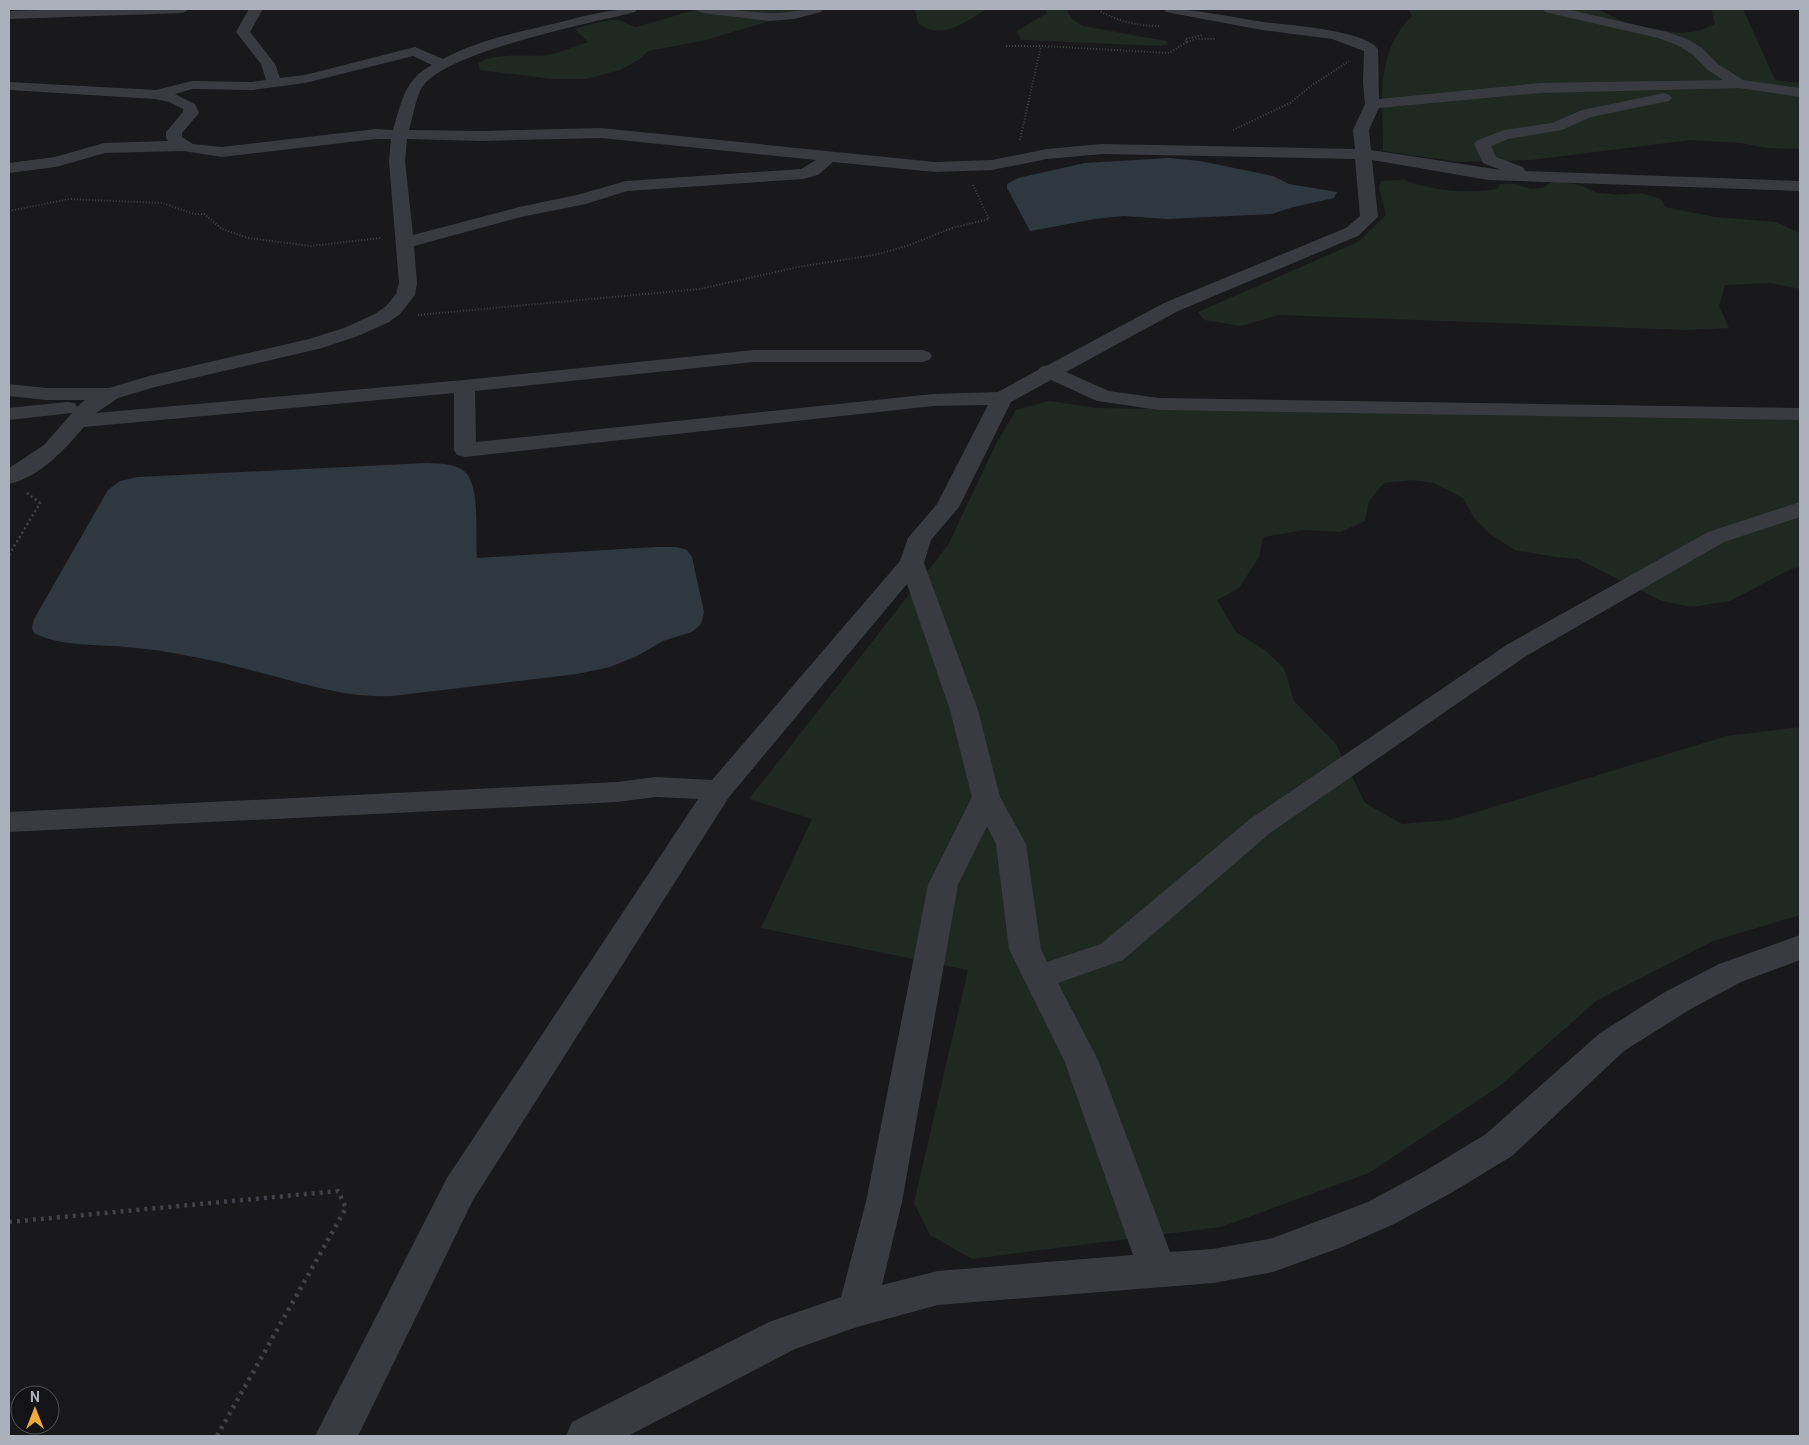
<svg xmlns="http://www.w3.org/2000/svg" width="1809" height="1445" font-family="Roboto,sans-serif">
  <rect width="100%" height="100%" fill="#19191b"/>
  <!-- green -->
  <g fill="#202921">
    <path d="M698,9H810L706,40L648,51L640,59L620,70L586,79H552L480,70L478,63C497,51 525,58 547,55C560,53 575,46 588,42L575,29C588,26 602,20 614,20C623,19 628,26 637,27Z"/>
    <path d="M915,9H987C966,21 942,42 918,23Z"/>
    <polygon points="1045,9 1066,9 1073,20 1083,26 1166,41 1168,44 1161,46 1021,40 1017,31 1047,13"/>
    <path d="M1408,9H1597L1630,25L1678,33L1699,31L1715,24L1711,9H1743L1775,80L1800,83V149L1767,148L1740,143L1691,140L1531,160L1460,162L1383,151C1383,103 1374,53 1412,16Z"/>
    <path d="M1404,180C1434,191 1467,194 1498,189L1500,184H1515L1531,189L1542,188L1554,181L1580,185L1595,192L1616,195L1642,193L1661,199L1665,207L1715,217L1776,222L1800,233V289L1770,283L1725,285L1719,306L1729,328L1686,330L1279,315L1241,326L1204,320L1198,312L1358,242L1386,215L1379,187L1381,181Z"/>
    <polygon points="1049,401 1097,408 1800,420 1800,567 1791,569 1730,601 1691,607 1662,601 1578,559 1555,557 1515,550 1490,534 1474,518 1463,498 1434,483 1413,480 1384,483 1369,501 1365,521 1341,532 1305,530 1263,537 1259,557 1239,588 1217,600 1236,632 1266,651 1284,668 1294,701 1336,744 1365,803 1402,824 1450,820 1727,736 1800,727 1800,915 1713,941 1596,1001 1501,1085 1369,1173 1221,1227 972,1259 930,1235 914,1203 968,970 761,928 812,819 749,799 948,545 996,444 1016,410"/>
  </g>
  <!-- water -->
  <g fill="#2f383f">
    <polygon points="1169,158 1200,161 1273,176 1289,184 1337,192 1334,198 1290,208 1272,214 1167,219 1123,216 1095,219 1030,231 1007,188 1007,184 1018,178 1085,163"/>
    <path d="M427,463C440,464 454,463 464,471C481,484 475,538 477,558L655,547H677L687,550L692,557L704,612L701,624L692,632L663,641L637,656L610,667L577,674L392,696C345,698 306,684 262,673C217,661 173,651 127,647C97,644 61,647 34,633L32,628L34,619L108,490L120,481L138,477Z"/>
  </g>
  <g fill="none" stroke-linecap="round" stroke-linejoin="round">
    <!-- path-far2 -->
    <g stroke="#404247" stroke-width="2" stroke-dasharray="1 2" stroke-linecap="butt">
      <path d="M1101,9L1100,11C1119,22 1139,26 1161,26"/>
      <polyline points="1187,42 1196,39 1216,39"/>
      <polyline points="1006,46 1041,46 1169,53 1187,42 1185,39 1203,35"/>
      <polyline points="1233,130 1290,103 1311,86 1349,61"/>
      <polyline points="1020,140 1041,46"/>
      <polyline points="9,211 69,199 162,203 194,214 204,214 222,229 248,238 311,246 380,238"/>
      <polyline points="418,315 700,289 798,267 874,255 907,246 952,228 989,219 973,185"/>
    </g>
    <!-- path-far1 -->
    <polyline stroke="#404247" stroke-width="2.5" stroke-dasharray="2 3" stroke-linecap="butt" points="9,555 40,503 27,493"/>
    <!-- path -->
    <polyline stroke="#404247" stroke-width="4.5" stroke-dasharray="3 5" stroke-linecap="butt" points="9,1222 338,1191 346,1208 217,1436"/>
    <!-- minor -->
    <g fill="#3a3b40" fill-rule="evenodd">
      <polygon points="72,9 190,9 183,13 9,19 9,11"/>
      <path d="M249,9H263L250,32L275,64L280,78L305,75L415,47L443,59C477,40 519,32 557,23C584,16 609,9 637,9L635,12C592,23 441,52 421,89C415,101 413,117 409,130L482,131L601,128L935,162L992,160L1047,149L1102,144L1355,149L1353,130L1365,104L1363,83L1364,51L1332,39L1262,30L1171,13L1166,12L1164,9C1198,9 1230,17 1263,22C1288,25 1364,30 1378,49L1379,99L1540,83L1723,80L1708,70L1692,54L1677,45L1658,38L1545,12L1543,9H1566L1667,32L1687,39L1702,48L1718,64L1743,80L1800,88V97L1739,88L1540,93L1379,108L1369,130L1371,150L1501,170L1483,163L1474,144L1476,141L1504,130L1552,123L1582,110L1664,93L1669,95L1672,98L1669,101L1591,117L1562,130L1508,139L1491,146L1496,157L1523,167L1525,171L1800,181V191L1489,180L1372,160L1378,217L1358,236L1178,311L1066,372L1109,391L1159,398L1800,408V420L1159,410L1097,401L1051,380L1011,402L959,507L931,540L924,563L978,710L1000,797L1026,844L1041,949L1047,962L1101,944L1250,819L1508,644L1708,532L1800,502V517L1724,542L1526,656L1270,833L1123,960L1058,983L1098,1060L1170,1252L1213,1249L1273,1238L1368,1202L1425,1171L1486,1134L1600,1033L1665,992L1719,964L1800,935V960L1741,982L1689,1010L1624,1051L1512,1156L1451,1193L1394,1224L1342,1247L1273,1272L1213,1283L938,1305L857,1327L795,1349L628,1436H566L572,1422L769,1322L841,1297L866,1202L928,885L972,797L950,710L907,584L729,797L473,1200L358,1436H315L447,1178L698,799L656,797L617,802L9,832V812L617,782L656,777L712,780L900,561L908,538L937,504L988,405L933,406L465,457L457,455L454,450V393L84,427C64,450 40,477 9,484V468L44,445L72,413L9,420V408L67,402L75,403L77,407L85,400H46L9,396V384L46,388H109L149,376L309,339L344,328L375,314L386,306L396,294L399,283L389,161L391,139H376L222,157L183,151L105,153L56,167L9,173V163L55,157L104,143L168,141L166,138V132L183,112V109L169,102L155,99L9,90V82L156,90L192,81L252,82L266,80L261,64L236,32ZM413,56L432,65C404,80 402,101 393,130L376,129L222,147L193,144L182,137V133L199,113L195,104L175,94L192,89L252,90L305,83ZM601,138L816,160L801,169L626,181L577,195L519,207L413,235L405,161L407,139L482,141ZM1102,154L1355,159L1360,216L1346,228L1164,303L1048,365L1041,367L1038,370L998,392L933,394L476,442L475,391L754,362H922L929,360L932,356L929,352L922,350H754L464,380L96,413L118,398L155,387L322,348L358,336L389,322L400,314L415,295L417,283L414,246L521,217L586,204L627,191L803,179L818,175L833,162L935,172L992,170L1047,159ZM987,826L996,844L1009,949L1064,1060L1133,1255L938,1271L882,1285L902,1202L958,885Z"/>
      <path d="M695,9C720,7 744,12 769,13C787,14 805,8 823,9L821,12L794,19L770,21L702,13Z"/>
    </g>
  </g>
  <!-- border -->
  <rect width="1809" height="1445" fill="none" stroke="#abb0ba" stroke-width="20"/>
  <!-- north arrow -->
  <g transform="translate(35 1410)"><circle r="24" fill="#141416" stroke="#505258"/>
  <path d="M0-4L9 19L0 12L-9 19Z" fill="#eeab3d"/>
  <text y="-8" font-size="14" font-weight="bold" text-anchor="middle" fill="#abb0ba">N</text>
  </g>
</svg>
